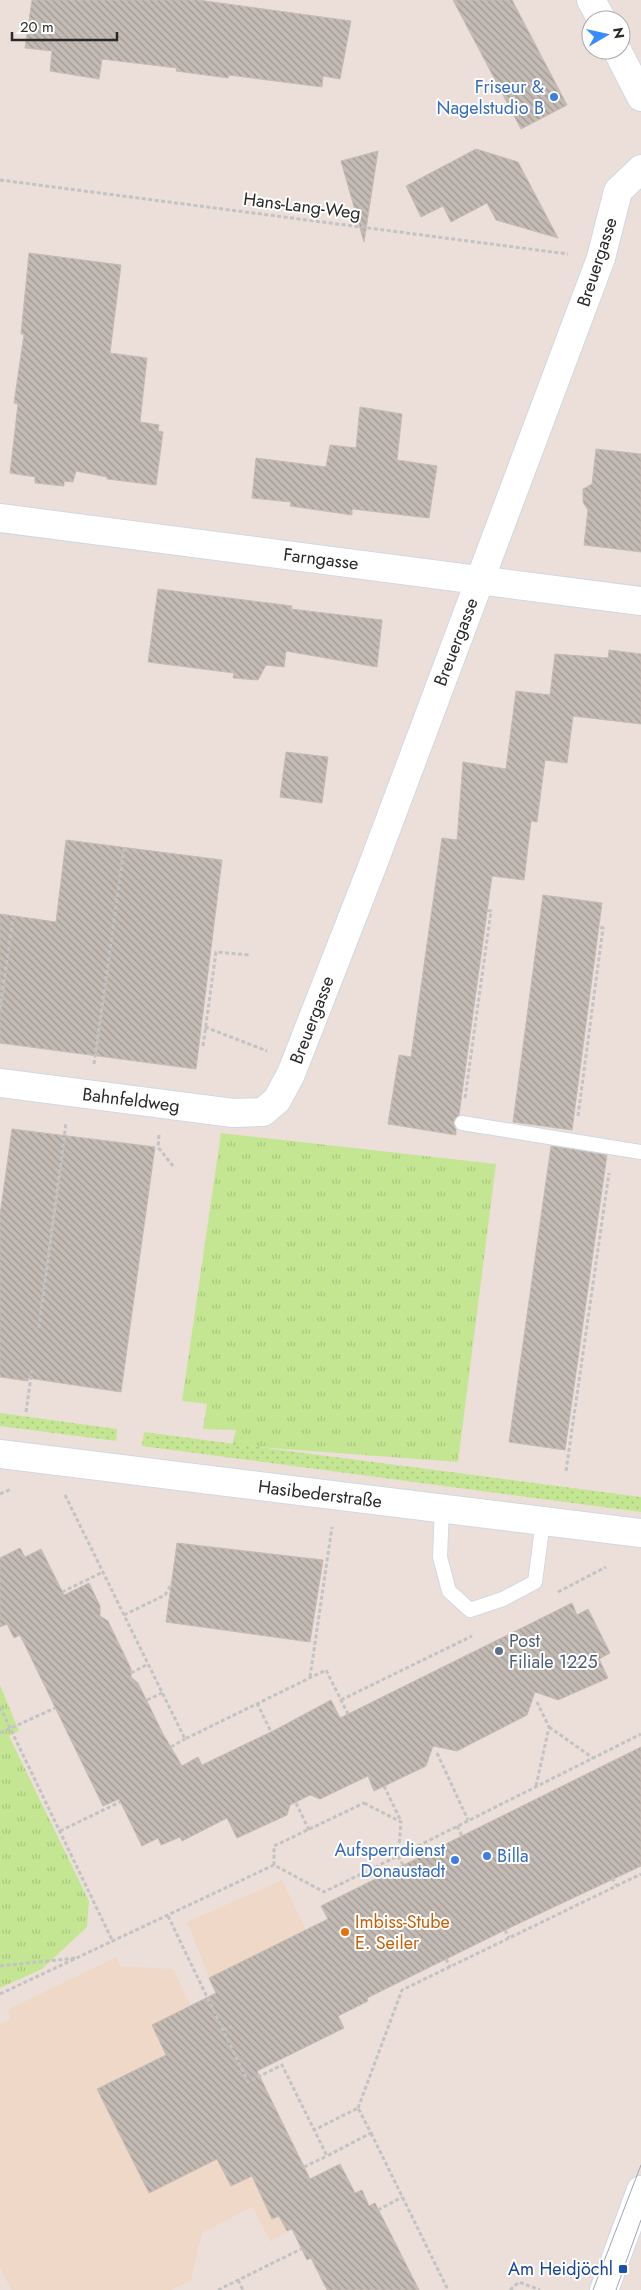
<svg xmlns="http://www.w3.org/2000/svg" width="641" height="2290" font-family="Jost,sans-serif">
  <defs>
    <pattern id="grass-dots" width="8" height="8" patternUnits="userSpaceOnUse" patternTransform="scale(1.25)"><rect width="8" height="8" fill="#c4e693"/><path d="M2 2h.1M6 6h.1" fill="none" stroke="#a8c57f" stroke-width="1.8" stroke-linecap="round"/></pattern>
    <pattern id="park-tufts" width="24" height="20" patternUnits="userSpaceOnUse" patternTransform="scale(1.25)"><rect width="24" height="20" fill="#c4e693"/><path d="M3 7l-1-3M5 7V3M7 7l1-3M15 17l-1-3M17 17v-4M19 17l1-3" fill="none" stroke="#a8c57f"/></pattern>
    <pattern id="building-back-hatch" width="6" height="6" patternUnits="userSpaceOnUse" patternTransform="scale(1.25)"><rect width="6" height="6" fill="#c4bbb5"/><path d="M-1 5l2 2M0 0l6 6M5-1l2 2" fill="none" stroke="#9f9893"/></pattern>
  </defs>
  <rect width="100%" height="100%" fill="#ecdfda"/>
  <!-- education -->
  <g fill="#efd8c8">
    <polygon points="282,1880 306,1930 209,1978 187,1922"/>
    <polygon points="116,1957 120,1966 173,1969 223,2072 239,2091 262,2080 310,2179 264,2202 272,2218 279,2216 287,2231 271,2242 252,2207 202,2233 191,2280 172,2290 11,2290 0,2267 0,2024 11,2019 7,2010"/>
  </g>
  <!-- grass -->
  <g fill="url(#grass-dots)">
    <polygon points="0,1413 117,1429 116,1441 0,1426"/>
    <polygon points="144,1432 641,1497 641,1512 142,1446"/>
  </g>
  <!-- park -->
  <g fill="url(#park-tufts)">
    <polygon points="221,1133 496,1164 458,1462 232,1445 236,1430 203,1429 207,1404 182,1401"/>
    <polygon points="0,1685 19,1731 9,1736 89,1901 87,1927 42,1969 0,1988"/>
  </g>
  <!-- building -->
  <g fill="url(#building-back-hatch)" stroke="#c7bbb3">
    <polygon points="32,0 198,0 351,21 340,79 323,76 322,87 229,75 228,78 176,71 177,68 102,59 99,79 50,71 52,51 25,48"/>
    <polygon points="453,0 512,0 567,105 521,129"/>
    <polygon points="476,149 518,162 558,238 496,220 487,203 451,222 443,206 421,217 406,186"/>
    <polygon points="378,151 364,242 341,161"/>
    <polygon points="29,253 121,265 110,353 147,358 140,422 159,425 158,431 163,432 156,485 107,479 107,477 76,471 73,482 64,481 64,486 35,483 35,477 10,473 18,404 14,403 24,334 21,334"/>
    <polygon points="360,407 402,414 397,460 437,466 429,518 352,509 352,515 290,506 291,502 252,498 256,458 326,467 330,445 356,448"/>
    <polygon points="596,449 641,454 641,552 584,545 588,510 583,502 583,489 592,484"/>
    <polygon points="158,589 292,606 291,609 382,620 377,667 286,651 284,667 266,665 258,680 233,678 234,673 148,662"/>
    <polygon points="609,650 641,654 641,724 573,716 567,763 545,760 537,822 531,821 524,880 492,876 459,1115 453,1122 456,1130 456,1135 388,1124 399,1055 411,1057 442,838 457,840 463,762 506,769 516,691 550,695 555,654 608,658"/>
    <polygon points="286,752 328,757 322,803 280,797"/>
    <polygon points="66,840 222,860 196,1069 0,1043 0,914 56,922"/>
    <polygon points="543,895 602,903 572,1130 513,1122"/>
    <polygon points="12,1129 155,1147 121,1392 28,1378 28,1381 0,1377 0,1215"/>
    <polygon points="551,1146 607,1155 565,1450 509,1442"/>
    <polygon points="177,1543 323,1560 310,1642 166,1622"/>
    <polygon points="20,1548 25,1557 41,1549 64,1595 89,1583 100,1606 100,1616 108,1621 131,1669 131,1677 138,1683 163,1734 182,1766 198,1757 202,1765 275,1730 331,1700 340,1718 572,1603 577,1615 588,1609 610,1653 599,1659 608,1678 558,1700 535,1692 527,1715 457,1751 433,1746 426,1766 374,1791 368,1776 320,1799 310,1795 290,1805 287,1815 237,1838 227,1818 182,1841 180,1837 161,1845 158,1838 142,1846 119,1799 103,1806 20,1635 14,1638 7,1624 0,1627 0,1558"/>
    <polygon points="641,1747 641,1866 505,1930 367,1998 368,2001 338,2016 344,2028 257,2071 310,2179 340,2164 355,2193 362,2190 369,2206 375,2203 419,2290 327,2290 311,2258 307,2260 292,2229 287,2231 279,2216 272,2219 252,2176 231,2186 217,2159 149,2193 97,2089 166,2055 152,2025 216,1993 209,1978 328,1919 321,1906"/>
  </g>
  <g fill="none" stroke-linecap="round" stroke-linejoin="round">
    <!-- service casing -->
    <g stroke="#cfd8e3" stroke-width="16">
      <g id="service">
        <polyline points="462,1123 641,1152"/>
        <polyline points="442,1509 440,1557 449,1591 470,1610 503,1599 535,1582 543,1521"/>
      </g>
    </g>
    <!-- minor casing -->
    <g stroke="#cfd8e3" stroke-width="30">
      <g id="minor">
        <polyline points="591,0 602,20"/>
        <polyline points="617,50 641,97"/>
        <polyline points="0,518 641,601"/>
        <polyline points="0,1083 233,1113 263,1112 277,1100 291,1074 372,867 601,258 618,191 641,169"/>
        <polyline points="0,1454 641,1533"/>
        <polyline points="604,2290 641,2190"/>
      </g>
    </g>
    <!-- path -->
    <g stroke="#c3c3c3" stroke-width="3" stroke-dasharray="4 2.5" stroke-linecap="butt">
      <polyline points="0,180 568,254"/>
      <polyline points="0,1009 13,918"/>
      <polyline points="205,1027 267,1051"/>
      <polyline points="203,1046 216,952 249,955"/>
      <polyline points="94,1064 124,849"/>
      <polyline points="465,1098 491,911 486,910"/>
      <polyline points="578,1116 603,928 599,927"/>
      <polyline points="159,1135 158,1147 173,1166"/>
      <polyline points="39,1328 66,1123"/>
      <polyline points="26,1412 32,1370"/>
      <polyline points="566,1471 609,1173"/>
      <polyline points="0,1494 11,1489"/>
      <polyline points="65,1495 185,1739 326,1670 348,1714"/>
      <polyline points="62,1592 103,1572"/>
      <polyline points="558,1592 606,1567"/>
      <polyline points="124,1615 165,1595 172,1583"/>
      <polyline points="131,1673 148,1664"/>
      <polyline points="310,1677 332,1527"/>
      <polyline points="147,1700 162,1693"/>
      <polyline points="341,1700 472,1636"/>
      <polyline points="257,1703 271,1732"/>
      <polyline points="0,1707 113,1942"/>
      <polyline points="549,1727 593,1758"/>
      <polyline points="0,1733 55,1708"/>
      <polyline points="171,1747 185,1739"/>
      <polyline points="437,1753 468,1820"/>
      <polyline points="384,1786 401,1821"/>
      <polyline points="536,1786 549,1727 537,1702"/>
      <polyline points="296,1803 309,1830"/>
      <polygon points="364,1803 401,1822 398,1856 324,1892 274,1865 274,1846"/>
      <polyline points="457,1826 462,1836"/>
      <polyline points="60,1831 120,1802"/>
      <polyline points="403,1865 398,1856 641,1734"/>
      <polyline points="612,1878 616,1885"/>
      <polyline points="168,1916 248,2082 282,2065 327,2156 371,2133 358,2108 314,2130"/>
      <polyline points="505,1930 509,1938"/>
      <polyline points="446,1959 450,1967"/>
      <polyline points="0,1966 76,1958"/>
      <polyline points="0,1994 274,1865"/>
      <polyline points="223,2030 232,2026"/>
      <polyline points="358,2108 402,1990 641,1874"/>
      <polyline points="371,2133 448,2290"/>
      <polyline points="304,2167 327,2156"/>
      <polyline points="378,2210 402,2197"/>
      <polyline points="238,2280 243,2290"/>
      <polyline points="218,2290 301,2249"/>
      <polyline points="510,2290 519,2282 540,2290"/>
    </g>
    <!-- service -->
    <use href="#service" stroke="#fff" stroke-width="14"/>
    <!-- minor -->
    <use href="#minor" stroke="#fff" stroke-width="28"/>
    <!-- tram -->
    <g stroke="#9ca6b4" stroke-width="1">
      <polyline points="593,2290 641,2165"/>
      <polyline points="616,2290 641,2220"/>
    </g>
  </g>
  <!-- markers -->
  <g fill="#3f7fe0" stroke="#fff" stroke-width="2">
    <circle cx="554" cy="97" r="5"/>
    <circle cx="487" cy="1856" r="5"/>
    <circle cx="455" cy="1860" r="5"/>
  </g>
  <circle fill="#5c6f8a" stroke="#fff" stroke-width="2" cx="499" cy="1651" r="5"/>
  <circle fill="#e8710a" stroke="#fff" stroke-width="2" cx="345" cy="1932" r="5"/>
  <rect fill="#1a4fb4" stroke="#fff" stroke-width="2" x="618" y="2264" width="10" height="10" rx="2.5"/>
  <g text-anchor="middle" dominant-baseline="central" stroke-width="4" stroke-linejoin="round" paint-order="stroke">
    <!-- shop labels -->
    <g font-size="18" fill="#366cbe" stroke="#fff" text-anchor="end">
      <text x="544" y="87">Friseur &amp;<tspan x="544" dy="21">Nagelstudio B</tspan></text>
      <text x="445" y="1850">Aufsperrdienst<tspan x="445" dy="21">Donaustadt</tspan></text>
      <text x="497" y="1856" text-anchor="start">Billa</text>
    </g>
    <!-- street labels -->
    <g font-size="18" fill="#292929" stroke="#fff">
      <text transform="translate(302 206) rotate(7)">Hans-Lang-Weg</text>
      <text transform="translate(597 262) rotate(-72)">Breuergasse</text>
      <text transform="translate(321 559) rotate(7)">Farngasse</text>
      <text transform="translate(456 642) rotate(-69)">Breuergasse</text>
      <text transform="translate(312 1020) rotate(-69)">Breuergasse</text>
      <text transform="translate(131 1100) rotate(7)">Bahnfeldweg</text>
      <text transform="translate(320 1494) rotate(7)">Hasibederstraße</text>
    </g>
    <!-- service labels -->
    <g font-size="18" fill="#4e5e75" stroke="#fff" text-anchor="start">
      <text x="509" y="1641">Post<tspan x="509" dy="21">Filiale 1225</tspan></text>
    </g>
    <!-- food labels -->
    <g font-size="18" fill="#c56008" stroke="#fff" text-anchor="start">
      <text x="355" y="1922">Imbiss-Stube<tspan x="355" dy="21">E. Seiler</tspan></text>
    </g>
    <!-- transit labels -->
    <g font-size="18" fill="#164399" stroke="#fff" text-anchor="end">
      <text x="613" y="2269">Am Heidjöchl</text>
    </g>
  </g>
  <!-- north arrow -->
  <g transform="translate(606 35) rotate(81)"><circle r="24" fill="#ffffff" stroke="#a9a9a9"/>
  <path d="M0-4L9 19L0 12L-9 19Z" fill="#348cff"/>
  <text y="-8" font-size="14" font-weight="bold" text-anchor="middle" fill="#292929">N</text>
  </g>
  <!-- scale -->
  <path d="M12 32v8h105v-8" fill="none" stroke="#292929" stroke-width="2.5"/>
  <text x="20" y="32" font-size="15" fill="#292929" stroke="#ffffff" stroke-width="4" paint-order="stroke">20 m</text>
</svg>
